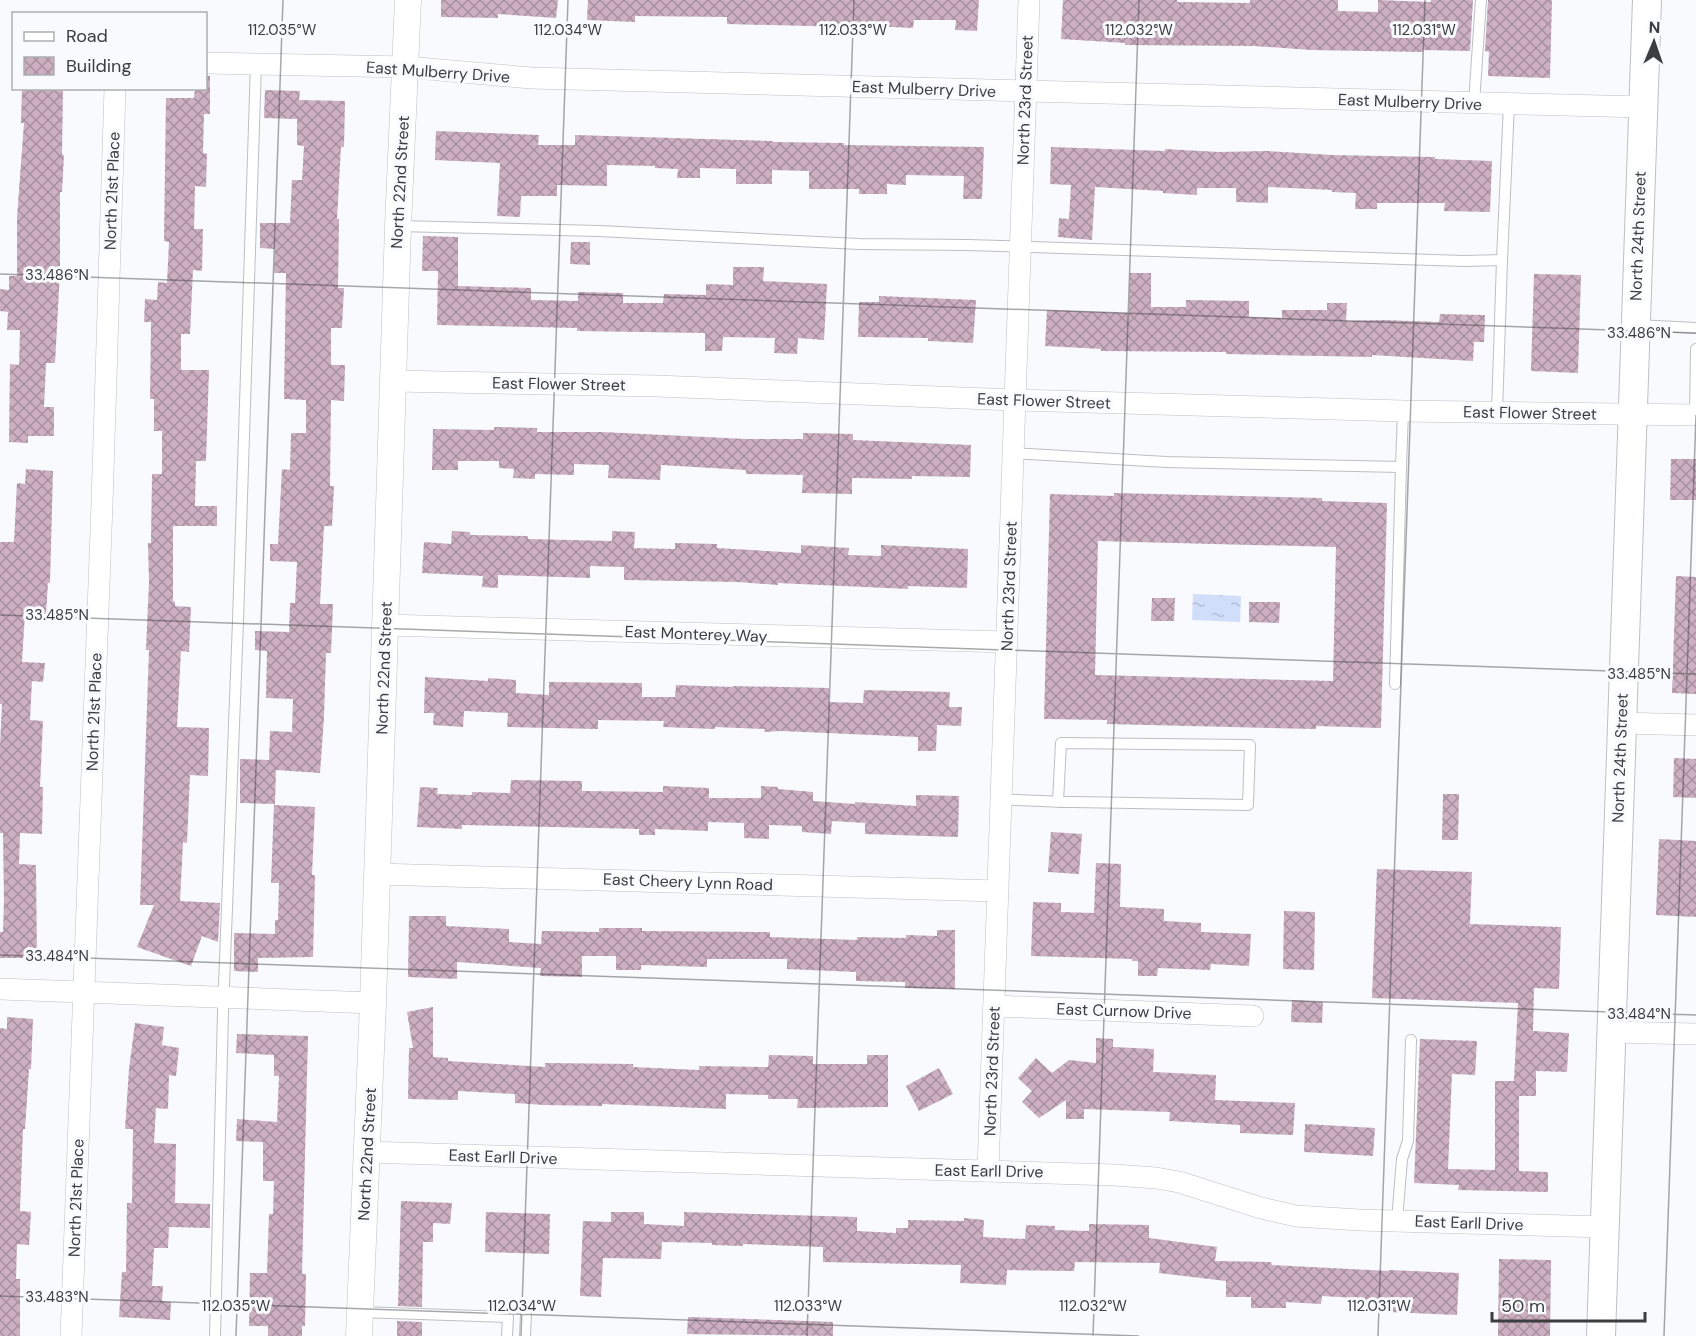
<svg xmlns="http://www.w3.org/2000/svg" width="1696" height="1336" font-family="'DM Sans',sans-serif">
  <defs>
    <pattern id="water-ripples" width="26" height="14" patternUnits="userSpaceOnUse" patternTransform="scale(1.5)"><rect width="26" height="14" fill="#d0defa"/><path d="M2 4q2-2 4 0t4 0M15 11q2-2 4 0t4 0" fill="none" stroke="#b4bfd7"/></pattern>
    <pattern id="building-cross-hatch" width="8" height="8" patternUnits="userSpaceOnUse" patternTransform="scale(1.5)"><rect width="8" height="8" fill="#ccafc1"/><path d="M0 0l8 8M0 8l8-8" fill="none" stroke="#a7909e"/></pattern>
  </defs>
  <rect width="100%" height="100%" fill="#f8fafe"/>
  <!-- water -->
  <polygon fill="url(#water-ripples)" points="1193,594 1241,596 1240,622 1192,620"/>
  <!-- building -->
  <g fill="url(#building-cross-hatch)" fill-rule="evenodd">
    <polygon points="441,0 558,0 556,18 498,14 498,18 441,17"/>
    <polygon points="588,0 979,0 977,31 955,30 956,20 914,20 913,28 848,25 848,27 727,24 727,17 635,16 635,22 587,20"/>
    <polygon points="1063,0 1177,0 1177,2 1250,3 1250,0 1338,0 1338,11 1378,12 1378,0 1431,2 1431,0 1473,0 1470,51 1423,50 1423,52 1311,50 1254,46 1125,45 1125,43 1061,39"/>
    <polygon points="1488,0 1552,0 1550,78 1488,76 1489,52 1485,51"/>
    <polygon points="206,76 210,76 210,114 204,114 203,153 207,154 206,187 195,186 194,229 203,229 202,271 193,270 190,334 181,334 181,370 209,370 206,461 196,461 195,506 217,506 217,526 173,526 173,601 175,602 175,606 191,607 189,652 181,651 177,727 209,728 208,776 190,775 187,843 183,842 180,901 220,903 218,942 202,936 191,966 137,947 154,905 140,905 149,650 146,650 149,582 148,543 151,543 152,474 162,474 162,431 154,431 154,399 150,399 151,322 144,322 145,299 157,300 158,282 167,283 169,242 164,241 166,98 194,98 195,88 206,88"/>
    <polygon points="22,88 63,88 62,155 64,155 62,192 60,192 60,272 55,363 46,363 44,407 54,407 54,436 28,436 28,443 9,442 10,364 19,365 20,330 7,330 8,312 0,311 0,289 9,290 9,276 17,276 17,217 24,123 21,123"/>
    <polygon points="265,90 300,91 299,100 345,101 344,147 341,147 337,219 339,219 338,288 344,288 342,328 331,328 331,365 345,365 344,401 331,400 330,486 334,486 332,526 324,526 320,604 333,604 331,653 326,653 324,717 320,773 276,770 275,804 240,803 240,759 269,760 270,731 292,732 293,699 266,698 267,651 255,650 255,631 289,632 290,603 295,603 297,562 270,561 270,544 278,544 282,469 290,470 291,433 306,433 306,400 284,399 286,273 274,273 275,249 260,248 260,223 290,223 292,180 302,180 304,146 297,145 297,119 264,118"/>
    <polygon points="436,131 539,135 538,145 575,145 575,135 773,141 773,142 844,143 844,145 984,147 982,199 963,199 964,176 906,175 906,185 887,184 887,194 859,194 859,189 809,189 809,171 772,170 772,184 736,184 736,169 700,168 700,178 677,178 678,169 655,168 655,166 607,165 607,186 557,185 557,196 521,196 520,217 497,216 500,163 435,160"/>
    <polygon points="1051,147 1165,151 1165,149 1219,152 1268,151 1332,155 1435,157 1435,159 1492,161 1490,212 1444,211 1445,203 1377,203 1377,209 1355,209 1356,193 1332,192 1332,190 1268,187 1268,203 1236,202 1236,188 1197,188 1197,195 1163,193 1163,191 1095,187 1092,240 1058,237 1059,218 1069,219 1071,185 1050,184"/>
    <polygon points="423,236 458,237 458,286 531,288 531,300 578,301 578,292 623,293 623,303 663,303 664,294 706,295 706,284 733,285 733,267 764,267 763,281 827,284 824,340 798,338 797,354 774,353 775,338 723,337 722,351 705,351 705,333 577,331 577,328 437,325 438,271 422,271"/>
    <polygon points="571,242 590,242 590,265 570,264"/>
    <polygon points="1130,273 1151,273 1151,307 1186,307 1186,300 1249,301 1249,317 1282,318 1282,310 1327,310 1327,303 1347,303 1346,321 1383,320 1439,322 1440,314 1485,315 1484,342 1474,342 1473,361 1372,355 1372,357 1226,354 1226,352 1101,351 1101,349 1045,346 1047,310 1129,313"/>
    <polygon points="1534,274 1581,275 1578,373 1531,371"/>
    <polygon points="879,296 976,300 973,343 928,341 928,338 858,337 859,302 879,302"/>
    <polygon points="494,427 537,428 537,432 602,432 747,439 803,439 803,433 853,434 853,440 971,445 970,477 912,476 912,479 852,478 852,494 802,493 803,475 746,474 746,470 661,465 660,480 608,478 609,465 574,464 574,475 535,474 535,479 513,478 514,469 499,468 499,461 458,461 458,470 432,470 433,429 494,430"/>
    <polygon points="1671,459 1696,459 1696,500 1670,500"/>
    <polygon points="26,469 53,471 50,583 48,583 46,614 25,613 22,662 45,663 43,682 32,681 30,720 43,721 40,787 43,787 42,834 20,833 19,864 36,865 37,958 0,958 0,932 3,932 4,900 3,833 0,833 0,746 2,704 0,704 0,542 14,542 17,483 25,484"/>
    <path d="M1114,493L1322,498V501L1387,503L1381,728L1316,726V729L1107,724V720L1044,719L1050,494L1114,496ZM1098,541L1336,547L1333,681L1095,675Z"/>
    <polygon points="452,531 470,532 470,535 528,536 528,539 612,541 612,531 635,532 634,548 675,549 675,543 717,544 717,548 801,553 801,545 849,548 848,555 881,556 881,545 968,549 967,588 908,586 908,589 778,583 778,585 737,582 624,580 624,567 590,566 590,578 498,575 498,588 482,587 483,576 422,573 424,542 451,544"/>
    <polygon points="1676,576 1696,577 1696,694 1672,693"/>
    <polygon points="1152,598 1175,598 1174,621 1151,621"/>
    <polygon points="1249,602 1280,602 1279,623 1249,622"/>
    <polygon points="425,677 488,681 488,678 516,680 516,693 549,695 549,682 642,683 642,697 675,697 676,685 733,687 733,686 829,688 829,702 863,703 864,690 950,692 949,707 962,707 961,726 937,725 936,751 918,751 918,737 781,731 764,732 765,729 715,727 715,729 663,727 664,721 598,720 598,729 507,727 508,713 464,711 463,727 433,725 434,713 424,713"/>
    <polygon points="1674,758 1696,759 1696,798 1673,797"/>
    <polygon points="511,780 582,781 582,791 663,792 663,786 709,788 709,798 761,798 761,786 778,787 778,789 813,792 813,801 855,804 855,802 916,806 916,795 959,796 958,837 865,834 865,823 832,821 831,834 802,832 802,826 769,825 769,839 744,838 744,823 708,822 708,831 655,829 655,835 639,835 639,829 462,825 462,829 417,827 420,787 438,788 437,794 472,795 472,792 510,793"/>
    <polygon points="1443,794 1459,794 1458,840 1442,840"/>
    <polygon points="274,805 315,807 312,875 315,875 313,957 258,958 258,972 234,971 234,933 275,934 275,920 278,920 279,883 271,883"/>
    <polygon points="1051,832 1082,834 1079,874 1048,872"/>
    <polygon points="1659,839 1696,841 1696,917 1656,915"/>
    <polygon points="1096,863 1121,864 1120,907 1164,909 1164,921 1201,923 1201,932 1251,934 1249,966 1211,964 1210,970 1158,968 1157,976 1138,976 1138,961 1132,961 1132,959 1031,956 1033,902 1061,903 1061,912 1094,913"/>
    <polygon points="1377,869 1472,872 1470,924 1561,927 1559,989 1534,988 1533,1031 1569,1033 1567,1072 1536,1071 1536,1096 1519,1096 1519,1171 1548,1172 1548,1192 1458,1190 1459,1185 1414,1183 1420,1039 1477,1041 1475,1075 1452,1074 1448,1169 1495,1170 1495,1081 1514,1081 1518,1003 1372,998"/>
    <polygon points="1284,911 1315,912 1314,970 1283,969"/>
    <polygon points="409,916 446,916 446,926 509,929 509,942 541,944 542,931 599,932 599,928 642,928 642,931 770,932 770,937 857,940 857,937 906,938 906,935 937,936 937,930 955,930 955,989 905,988 905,982 856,981 856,972 787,969 787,959 707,959 707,967 641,965 641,970 616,970 616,956 582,956 582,977 540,976 541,968 457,962 457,979 408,977"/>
    <polygon points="1292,1000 1323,1002 1322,1023 1291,1022"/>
    <polygon points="433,1007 433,1057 448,1058 448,1061 545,1067 545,1063 633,1064 633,1067 699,1070 699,1066 768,1067 769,1055 813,1056 813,1064 867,1064 867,1055 888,1055 888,1107 797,1108 798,1099 768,1099 768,1095 726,1094 726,1109 602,1104 602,1106 544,1105 515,1103 515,1094 458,1091 458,1100 408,1099 409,1048 413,1048 407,1012"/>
    <polygon points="7,1017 33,1019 31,1069 29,1069 25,1129 23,1129 20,1211 31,1212 29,1245 17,1244 16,1279 20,1279 20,1336 0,1336 0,1028 7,1029"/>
    <polygon points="135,1023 164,1027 162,1045 179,1048 176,1076 169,1075 168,1109 156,1108 154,1143 176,1144 175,1203 210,1204 210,1228 169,1227 168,1248 154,1248 152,1286 163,1286 162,1301 171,1302 170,1320 119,1317 122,1272 126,1272 127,1203 132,1203 133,1129 125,1129 129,1069"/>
    <polygon points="237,1034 308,1036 302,1274 306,1274 305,1326 302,1326 302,1336 268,1336 268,1326 249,1326 250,1273 267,1273 269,1214 273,1214 274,1181 263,1181 263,1142 236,1141 237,1119 277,1122 279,1076 274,1076 274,1055 236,1053"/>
    <polygon points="1096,1038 1113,1039 1113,1047 1154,1049 1153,1072 1216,1075 1215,1100 1295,1103 1293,1135 1240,1133 1240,1125 1169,1121 1170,1112 1084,1109 1084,1119 1066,1119 1066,1100 1039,1118 1022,1102 1032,1091 1018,1078 1036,1058 1052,1073 1069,1060 1096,1063"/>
    <polygon points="939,1068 953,1094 919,1111 906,1086"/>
    <polygon points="1305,1124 1375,1128 1373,1156 1304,1152"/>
    <polygon points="401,1201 452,1203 450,1224 433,1223 433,1242 423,1242 422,1307 398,1306"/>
    <polygon points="486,1212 550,1214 549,1254 485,1252"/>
    <polygon points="611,1212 644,1212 644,1224 684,1226 684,1212 857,1217 857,1231 896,1233 896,1228 908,1228 908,1220 964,1221 964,1218 984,1220 983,1237 1025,1239 1026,1225 1055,1226 1055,1230 1089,1231 1089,1224 1149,1225 1149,1238 1217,1247 1215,1261 1271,1262 1272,1265 1389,1271 1389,1270 1459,1273 1457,1315 1388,1312 1388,1307 1355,1306 1356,1298 1322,1296 1321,1304 1286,1302 1286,1308 1251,1308 1251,1297 1226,1297 1226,1281 1159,1273 1160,1263 1075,1262 1074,1271 1007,1270 1006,1285 960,1283 961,1265 823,1262 823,1247 743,1244 743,1246 712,1245 712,1243 662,1242 661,1259 603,1258 601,1297 580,1296 583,1221 611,1222"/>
    <polygon points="1499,1259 1551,1260 1550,1336 1498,1336"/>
    <polygon points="688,1317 833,1322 833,1336 687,1334"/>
    <polygon points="397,1321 422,1322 422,1336 397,1336"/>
  </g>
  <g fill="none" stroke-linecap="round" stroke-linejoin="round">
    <!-- service casing -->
    <g stroke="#bdbfc3" stroke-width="12">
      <g id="service">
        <polyline points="1474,103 1481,0"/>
        <polyline points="398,226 599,231 859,244 968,245 1464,261 1502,260"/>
        <polyline points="1636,325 1696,328"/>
        <polyline points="1497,413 1502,260 1509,104"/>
        <polyline points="1695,415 1696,349"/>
        <polyline points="1013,453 1166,462 1401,467 1403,411"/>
        <polyline points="1395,684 1401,467"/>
        <path d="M1001,800C1025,799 1049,802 1073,802L1248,805L1250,745L1061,743L1058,802"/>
        <polyline points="1397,1221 1402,1159 1408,1141 1411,1040"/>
        <polyline points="360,1312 508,1317 507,1336"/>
        <polyline points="215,1336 223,1012 238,621 256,64"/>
        <polyline points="525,1336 526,1314"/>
      </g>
    </g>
    <!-- minor casing -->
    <g stroke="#bdbfc3" stroke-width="22">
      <g id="minor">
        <polyline points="206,63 406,67 531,78 1643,107"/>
        <polyline points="393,381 656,386 1015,400 1403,411 1696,415"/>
        <polyline points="386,625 1007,642"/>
        <polyline points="1621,723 1696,725"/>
        <polyline points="377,874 998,891"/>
        <polyline points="0,989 373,1003"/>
        <polyline points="994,1006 1253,1016"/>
        <polyline points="1611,1032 1696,1034"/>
        <polyline points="367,1152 1114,1175 1156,1178 1179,1182 1261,1208 1296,1216 1359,1220 1605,1227"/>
        <polyline points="988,1171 1029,0"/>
        <polyline points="71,1336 102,504 115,88"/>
      </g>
    </g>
    <!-- tertiary casing -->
    <g stroke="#bdbfc3" stroke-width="27">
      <polyline id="tertiary" points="359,1336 373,1003 398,226 408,0"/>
    </g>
    <!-- secondary casing -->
    <g stroke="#bdbfc3" stroke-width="30">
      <polyline id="secondary" points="1601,1336 1647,0"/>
    </g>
    <!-- service -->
    <use href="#service" stroke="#fff" stroke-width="10"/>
    <!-- minor -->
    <use href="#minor" stroke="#fff" stroke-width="21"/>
    <!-- tertiary -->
    <use href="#tertiary" stroke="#fff" stroke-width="26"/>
    <!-- secondary -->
    <use href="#secondary" stroke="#fff" stroke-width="28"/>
  </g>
  <!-- ticks -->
  <path fill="none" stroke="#3c3d3e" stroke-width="1.5" stroke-opacity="0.45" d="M0,274L1696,333M0,615L1696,674M0,955L1696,1015M0,1296L1139,1336M236,1336L283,0M521,1336L568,0M807,1336L854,0M1093,1336L1139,0M1378,1336L1425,0M1664,1336L1696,415"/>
  <g text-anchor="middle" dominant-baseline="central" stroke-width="6" stroke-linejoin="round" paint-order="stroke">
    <!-- street labels -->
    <g font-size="16" fill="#3c3d3e" stroke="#f8fafe">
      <text transform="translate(438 72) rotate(4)">East Mulberry Drive</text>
      <text transform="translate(924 89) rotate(2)">East Mulberry Drive</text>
      <text transform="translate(1025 100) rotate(-88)">North 23rd Street</text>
      <text transform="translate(1410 102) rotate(2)">East Mulberry Drive</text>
      <text transform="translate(400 182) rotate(-87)">North 22nd Street</text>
      <text transform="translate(112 191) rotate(-88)">North 21st Place</text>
      <text transform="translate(1638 236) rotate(-88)">North 24th Street</text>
      <text transform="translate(559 384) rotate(1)">East Flower Street</text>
      <text transform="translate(1044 401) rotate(2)">East Flower Street</text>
      <text transform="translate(1530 413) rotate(1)">East Flower Street</text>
      <text transform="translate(1009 586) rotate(-88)">North 23rd Street</text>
      <text transform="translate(696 634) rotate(2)">East Monterey Way</text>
      <text transform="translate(384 668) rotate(-88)">North 22nd Street</text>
      <text transform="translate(94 712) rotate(-88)">North 21st Place</text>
      <text transform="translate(1620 758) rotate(-88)">North 24th Street</text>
      <text transform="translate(688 882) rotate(2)">East Cheery Lynn Road</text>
      <text transform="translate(1124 1011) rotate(2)">East Curnow Drive</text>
      <text transform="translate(992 1071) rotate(-88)">North 23rd Street</text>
      <text transform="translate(367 1154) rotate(-87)">North 22nd Street</text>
      <text transform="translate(503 1157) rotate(2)">East Earll Drive</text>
      <text transform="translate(989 1171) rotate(1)">East Earll Drive</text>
      <text transform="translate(76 1198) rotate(-88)">North 21st Place</text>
      <text transform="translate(1469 1223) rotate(2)">East Earll Drive</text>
    </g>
  </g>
  <g font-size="15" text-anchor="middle" fill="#3c3d3e" stroke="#f8fafe" stroke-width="6" stroke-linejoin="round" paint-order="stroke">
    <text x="282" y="35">112.035°W</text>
    <text x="568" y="35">112.034°W</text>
    <text x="853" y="35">112.033°W</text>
    <text x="1139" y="35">112.032°W</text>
    <text x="1424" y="35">112.031°W</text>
    <text x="57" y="280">33.486°N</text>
    <text x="1639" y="338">33.486°N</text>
    <text x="57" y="620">33.485°N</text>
    <text x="1639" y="679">33.485°N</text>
    <text x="57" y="961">33.484°N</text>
    <text x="1639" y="1019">33.484°N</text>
    <text x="57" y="1302">33.483°N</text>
    <text x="236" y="1311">112.035°W</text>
    <text x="522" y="1311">112.034°W</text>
    <text x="808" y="1311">112.033°W</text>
    <text x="1093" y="1311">112.032°W</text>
    <text x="1379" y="1311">112.031°W</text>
  </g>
  <!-- legend -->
  <rect x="12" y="12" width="195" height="78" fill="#f8fafe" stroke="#adaeb1" stroke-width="1.5"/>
  <rect x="24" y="32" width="30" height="9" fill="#ffffff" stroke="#adaeb1" stroke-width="1.5"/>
  <text x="66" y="42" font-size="18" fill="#3c3d3e">Road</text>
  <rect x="24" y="57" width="30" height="18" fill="url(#building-cross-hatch)" stroke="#adaeb1" stroke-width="1.5"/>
  <text x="66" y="72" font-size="18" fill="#3c3d3e">Building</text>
  <!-- north arrow -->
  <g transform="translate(1654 42) rotate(2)" stroke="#f8fafe" stroke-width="4.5" paint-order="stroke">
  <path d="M0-4.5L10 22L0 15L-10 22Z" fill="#3c3d3e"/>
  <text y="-9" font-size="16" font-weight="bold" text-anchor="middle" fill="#3c3d3e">N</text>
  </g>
  <!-- scale -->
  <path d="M1492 1312v9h153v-9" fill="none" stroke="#3c3d3e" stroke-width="3"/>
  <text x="1501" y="1312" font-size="18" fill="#3c3d3e" stroke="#f8fafe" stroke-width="4.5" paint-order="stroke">50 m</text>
</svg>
